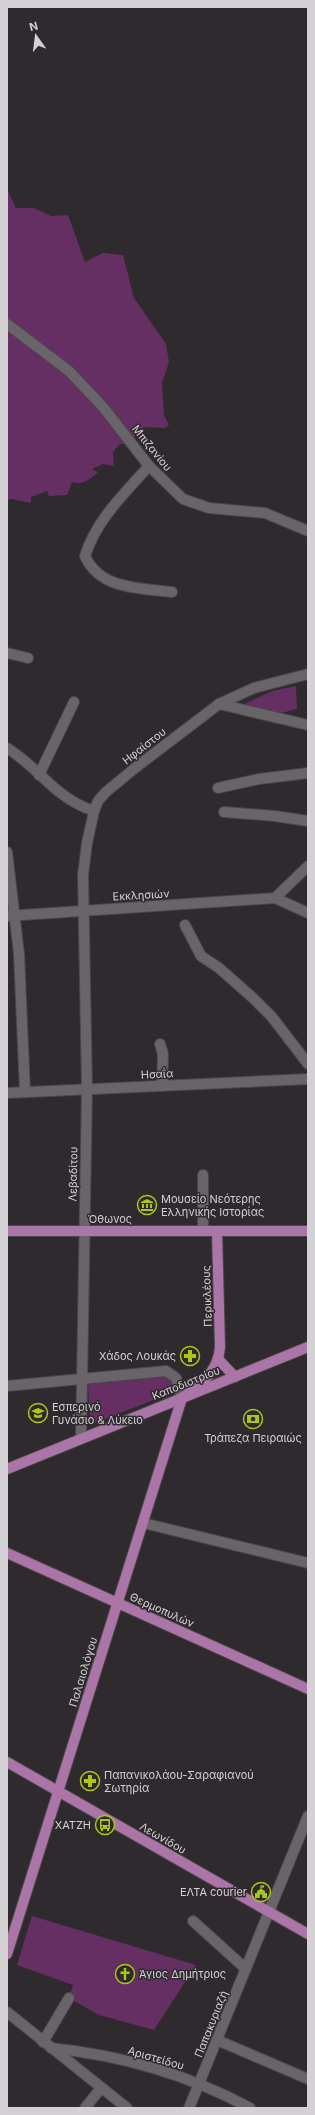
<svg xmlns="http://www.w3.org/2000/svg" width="315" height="2115" font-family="Inter,sans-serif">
  <rect width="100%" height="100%" fill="#2f2a2e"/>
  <!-- green -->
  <g fill="#652f63">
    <path d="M7,189L16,208H34L51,216L68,215L85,262L103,253L123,255L134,298L166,344L169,362L162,383L164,415L169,425L165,428L144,427L127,444H120L113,452L114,466L103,464L92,469L98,472C90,480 83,485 72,482L67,495L49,496L47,491L31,497V503L12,499L7,500Z"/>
    <polygon points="296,686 297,709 281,713 238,707 272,691"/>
    <polygon points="161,1374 174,1383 171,1393 90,1425 88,1384"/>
    <polygon points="32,1916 196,1965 154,2030 99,2015 69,1998 73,1985 17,1965"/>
  </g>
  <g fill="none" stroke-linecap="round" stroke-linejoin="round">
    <!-- minor casing -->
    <g stroke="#4c474b" stroke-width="12">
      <g id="minor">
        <polyline points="7,324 69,371 103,407 149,466 183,499 209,508 265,513 308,531"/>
        <path d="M149,466C125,493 96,520 85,556C100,590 141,588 172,592"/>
        <polyline points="7,653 28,658"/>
        <polyline points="219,704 308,725"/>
        <path d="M7,748C41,769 53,797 94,811"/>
        <polyline points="39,775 74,702"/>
        <polyline points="218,788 259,779 308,773"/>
        <polyline points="224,812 275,816 308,821"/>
        <polyline points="7,852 19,954 25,1092"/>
        <polyline points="275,898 308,866"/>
        <polyline points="7,916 275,898 308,913"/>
        <polyline points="185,925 201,956 219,968 253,998 272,1017 308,1064"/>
        <polyline points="160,1044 163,1054 162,1086"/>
        <polyline points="7,1093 308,1079"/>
        <polyline points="203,1231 203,1175"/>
        <polyline points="7,1386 166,1371 176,1378 182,1398"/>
        <polyline points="81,1439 87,1089 83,875 87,843 94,811 98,801 106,792 135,768 219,704 254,688 308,674"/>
        <polyline points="143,1523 308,1563"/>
        <polyline points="193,1921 246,1969"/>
        <polyline points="7,2012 127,2108"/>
        <polyline points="217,2040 308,2079"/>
        <polyline points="43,2042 69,1998"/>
        <path d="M51,2048C120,2055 189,2075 250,2108"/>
        <polyline points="85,2108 101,2088"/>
        <polyline points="189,2108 308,1816"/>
      </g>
    </g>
    <!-- major casing -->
    <g stroke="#4c474b" stroke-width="12">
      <g id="major">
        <polyline points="7,1231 308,1231"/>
        <polyline points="219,1360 235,1377"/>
        <polyline points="7,1469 308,1347"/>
        <polyline points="7,1553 308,1689"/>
        <polyline points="7,1762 308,1934"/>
        <path d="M7,1954L182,1398C201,1383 218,1373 220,1347L217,1232"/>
      </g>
    </g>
    <!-- minor -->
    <use href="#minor" stroke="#696469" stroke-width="10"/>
    <!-- major -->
    <use href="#major" stroke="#ab75a7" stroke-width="10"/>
  </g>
  <!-- icons -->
  <defs>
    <g id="museum-ring" transform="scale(1)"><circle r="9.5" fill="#2f2a2e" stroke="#abc614" stroke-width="1.5"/><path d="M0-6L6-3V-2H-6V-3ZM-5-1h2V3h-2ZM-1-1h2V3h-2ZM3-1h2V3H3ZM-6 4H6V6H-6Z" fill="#abc614"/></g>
    <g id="pharmacy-ring" transform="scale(1)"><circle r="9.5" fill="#2f2a2e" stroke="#abc614" stroke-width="1.5"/><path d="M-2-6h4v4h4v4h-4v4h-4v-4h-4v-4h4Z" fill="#abc614"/></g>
    <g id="school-ring" transform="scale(1)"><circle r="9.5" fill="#2f2a2e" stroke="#abc614" stroke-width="1.5"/><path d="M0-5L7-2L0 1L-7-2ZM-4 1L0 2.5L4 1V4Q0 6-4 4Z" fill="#abc614"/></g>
    <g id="bank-ring" transform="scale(1)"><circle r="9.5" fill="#2f2a2e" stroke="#abc614" stroke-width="1.5"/><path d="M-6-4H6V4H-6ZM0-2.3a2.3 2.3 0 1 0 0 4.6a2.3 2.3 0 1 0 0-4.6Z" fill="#abc614"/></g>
    <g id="bus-ring" transform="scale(1)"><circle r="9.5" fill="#2f2a2e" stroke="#abc614" stroke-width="1.5"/><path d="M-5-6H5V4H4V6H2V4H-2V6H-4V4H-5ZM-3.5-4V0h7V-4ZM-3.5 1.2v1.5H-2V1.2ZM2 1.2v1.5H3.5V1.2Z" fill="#abc614"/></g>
    <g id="civic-ring" transform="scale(1)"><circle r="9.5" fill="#2f2a2e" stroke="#abc614" stroke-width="1.5"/><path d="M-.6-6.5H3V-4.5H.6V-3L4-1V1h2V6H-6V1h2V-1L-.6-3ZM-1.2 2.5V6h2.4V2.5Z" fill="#abc614"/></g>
    <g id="church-ring" transform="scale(1)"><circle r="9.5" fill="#2f2a2e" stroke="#abc614" stroke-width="1.5"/><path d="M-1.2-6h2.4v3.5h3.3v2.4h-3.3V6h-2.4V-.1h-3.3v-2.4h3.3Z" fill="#abc614"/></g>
  </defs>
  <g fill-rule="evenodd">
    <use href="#museum-ring" x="147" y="1205"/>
    <use href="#pharmacy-ring" x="190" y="1356"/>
    <use href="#school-ring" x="38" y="1413"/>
    <use href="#bank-ring" x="253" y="1419"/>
    <use href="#pharmacy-ring" x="90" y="1781"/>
    <use href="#bus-ring" x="105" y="1825"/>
    <use href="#civic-ring" x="261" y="1892"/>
    <use href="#church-ring" x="125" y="1974"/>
  </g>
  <g text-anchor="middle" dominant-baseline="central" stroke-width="3" stroke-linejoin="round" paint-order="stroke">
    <!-- street labels -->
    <g font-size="11" fill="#d4d1d4" stroke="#2f2a2e">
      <text transform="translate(152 448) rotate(51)">Μπιζανίου</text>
      <text transform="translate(144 746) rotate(-38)">Ηφαίστου</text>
      <text transform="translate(141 895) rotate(-3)">Εκκλησιών</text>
      <text transform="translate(157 1074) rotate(-3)">Ησαΐα</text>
      <text transform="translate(73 1174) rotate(-89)">Λεβαδίτου</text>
      <text x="110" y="1219">Όθωνος</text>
      <text transform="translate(207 1296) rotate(-92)">Περικλέους</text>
      <text transform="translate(186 1383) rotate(-22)">Καποδιστρίου</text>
      <text transform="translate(162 1610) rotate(24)">Θερμοπυλών</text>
      <text transform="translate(83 1672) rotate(-73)">Παλαιολόγου</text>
      <text transform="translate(163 1838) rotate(30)">Λεωνίδου</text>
      <text transform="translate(211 2024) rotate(-68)">Παπακυριαζή</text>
      <text transform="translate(156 2058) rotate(16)">Αριστείδου</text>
    </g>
    <!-- poi labels -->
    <g font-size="11" fill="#d4d1d4" stroke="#2f2a2e" text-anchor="start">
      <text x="161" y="1199">Μουσείο Νεότερης<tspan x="161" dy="13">Ελληνικής Ιστορίας</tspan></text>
      <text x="176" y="1356" text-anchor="end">Χάδος Λουκάς</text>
      <text x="52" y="1407">Εσπερινό<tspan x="52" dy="13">Γυνάσιο &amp; Λύκειο</tspan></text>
      <text x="253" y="1438" text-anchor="middle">Τράπεζα Πειραιώς</text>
      <text x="104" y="1775">Παπανικολάου-Σαραφιανού<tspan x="104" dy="13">Σωτηρία</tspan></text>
      <text x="91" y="1825" text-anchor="end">ΧΑΤΖΗ</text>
      <text x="247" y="1892" text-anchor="end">ΕΛΤΑ courier</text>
      <text x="139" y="1974">Άγιος Δημήτριος</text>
    </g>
  </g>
  <!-- border -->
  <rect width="315" height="2115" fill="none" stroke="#d4d1d4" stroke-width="16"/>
  <!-- north arrow -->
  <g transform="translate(36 36) rotate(346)" stroke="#2f2a2e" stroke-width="3" paint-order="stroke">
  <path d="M0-3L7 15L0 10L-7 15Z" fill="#d4d1d4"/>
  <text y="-6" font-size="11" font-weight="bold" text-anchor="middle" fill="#d4d1d4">N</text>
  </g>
</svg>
